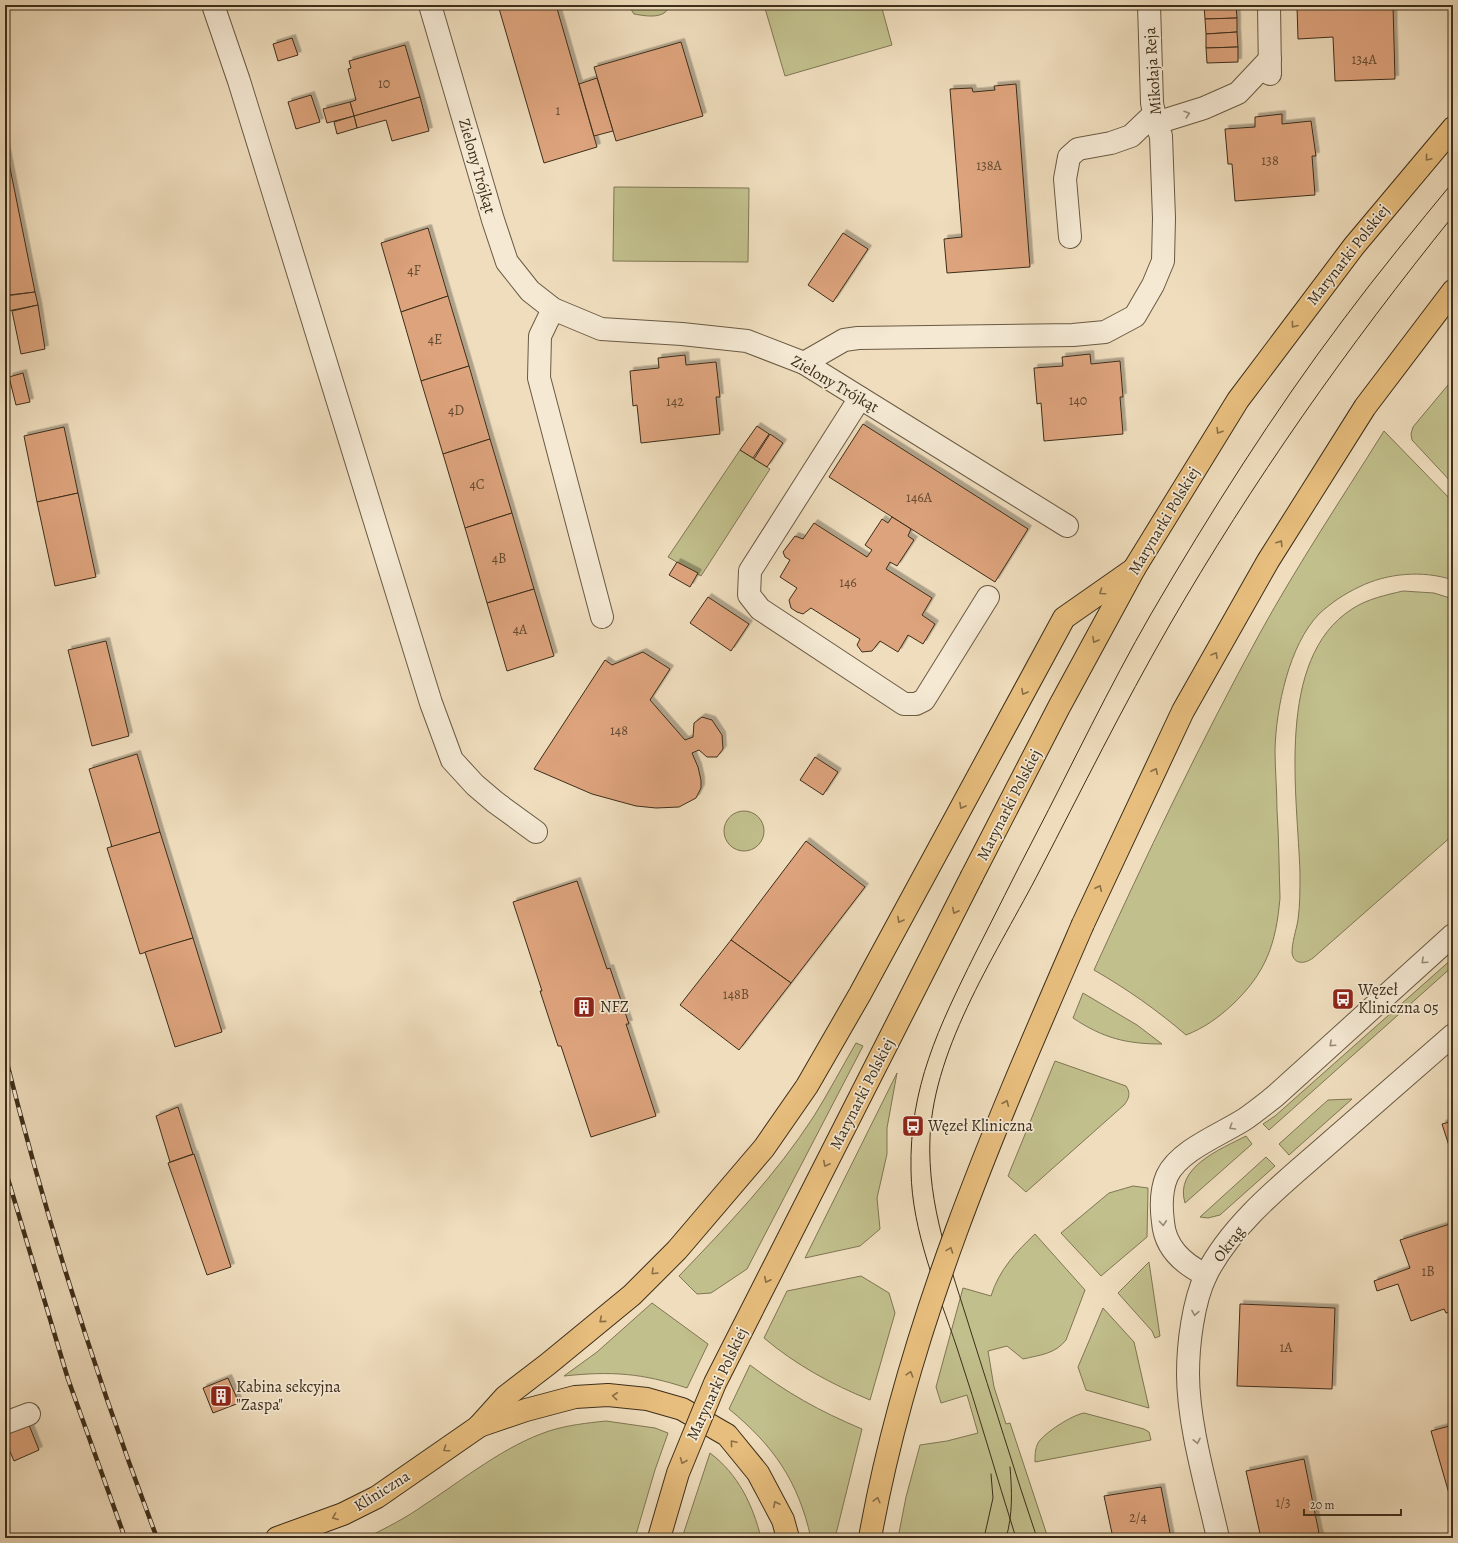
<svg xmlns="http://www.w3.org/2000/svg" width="1458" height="1543" font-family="Alegreya,serif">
  <defs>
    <filter id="shadow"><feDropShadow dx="3.5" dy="-3.5" stdDeviation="0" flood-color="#0004"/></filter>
  </defs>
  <rect width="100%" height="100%" fill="#efddbd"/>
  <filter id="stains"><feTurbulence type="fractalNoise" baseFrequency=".005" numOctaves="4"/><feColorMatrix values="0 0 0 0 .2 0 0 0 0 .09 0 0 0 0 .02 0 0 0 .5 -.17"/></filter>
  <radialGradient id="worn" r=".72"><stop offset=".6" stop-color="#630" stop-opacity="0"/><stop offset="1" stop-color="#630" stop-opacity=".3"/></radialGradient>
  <!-- green -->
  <g fill="#c1bf8c" stroke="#7f7653">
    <path d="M628,5H670C665,20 646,16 634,14Z"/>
    <polygon points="764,5 881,5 892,45 785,76"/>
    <polygon points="614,187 749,188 748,262 613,261"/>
    <polygon points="1453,379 1453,484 1412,440 1411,434 1413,427"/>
    <path d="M1384,431L1453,502V580C1423,570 1387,573 1359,587C1344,594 1331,603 1319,614C1289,645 1276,708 1275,750C1275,770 1277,790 1277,810C1279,840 1279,869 1280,898C1276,944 1266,973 1232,1005C1218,1018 1204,1028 1186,1035C1157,1010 1127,989 1094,970C1146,856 1200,743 1260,633C1298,564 1342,498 1384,431Z"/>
    <polygon points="740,450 770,469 701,576 668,557"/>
    <path d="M1403,591L1434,593L1453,599V835L1313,958C1305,964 1294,965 1292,953C1292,942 1296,931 1298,920C1300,905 1300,890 1300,874C1298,797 1274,659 1352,609C1367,599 1386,595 1403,591Z"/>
    <circle cx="744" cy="831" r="20"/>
    <polygon points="1453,958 1453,966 1269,1130 1263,1124 1275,1116"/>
    <path d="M1083,993L1137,1025L1162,1044C1126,1044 1103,1038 1073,1018Z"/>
    <path d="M856,1043L863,1046L747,1269L711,1293L697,1294L679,1276C727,1226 776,1175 814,1116C829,1092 842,1067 856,1043Z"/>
    <path d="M1055,1061L1126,1086C1131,1093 1129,1099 1124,1105L1026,1192L1008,1176Z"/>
    <polygon points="897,1073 887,1128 887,1154 877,1198 880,1229 860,1246 805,1258"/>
    <polygon points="1352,1099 1289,1155 1279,1144 1328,1100"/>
    <path d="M1246,1136L1252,1144L1185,1203C1174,1167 1221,1149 1246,1136Z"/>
    <polygon points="1266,1157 1275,1166 1220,1215 1208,1218 1200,1217"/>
    <polygon points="1133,1186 1148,1188 1147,1237 1101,1276 1061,1233 1109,1193"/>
    <path d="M1035,1234L1085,1290L1066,1340C1055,1354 1040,1355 1023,1359L1007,1346L988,1351L994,1387L1006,1424L1010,1423L1048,1538H898L906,1497L920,1445L947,1441L978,1433L967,1395L941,1403L936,1387L963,1288L991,1296C999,1270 1016,1252 1035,1234Z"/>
    <polygon points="1149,1262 1160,1336 1155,1338 1152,1331 1118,1293"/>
    <path d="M861,1276L889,1293L895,1313L870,1400C831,1384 796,1365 764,1338L787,1291Z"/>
    <path d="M652,1303L708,1344L687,1388C642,1373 611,1371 564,1376L597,1352Z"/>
    <polygon points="1103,1308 1134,1342 1149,1408 1086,1390 1078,1367"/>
    <path d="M750,1365C787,1393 819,1411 862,1429L835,1538H811C798,1481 774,1446 729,1409Z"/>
    <path d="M1084,1413L1144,1429L1149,1432L1151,1440L1035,1462C1035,1456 1035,1449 1038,1443C1044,1433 1072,1415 1084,1413Z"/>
    <path d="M606,1421L655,1428L668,1433L655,1470L635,1538H366C386,1528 406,1518 424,1505C464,1479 504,1446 549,1431C568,1425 587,1423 606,1421Z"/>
    <path d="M710,1453C738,1474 753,1505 761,1538H682Z"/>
  </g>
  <!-- building -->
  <g fill="#dda37c" stroke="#3d2e1a" filter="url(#shadow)">
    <polygon points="498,5 556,5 597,147 544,163"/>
    <polygon points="1204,5 1236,5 1237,18 1205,19"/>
    <rect x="1297" y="5" width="35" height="1"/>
    <polygon points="1332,5 1393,5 1395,79 1335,81 1333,37 1298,39 1297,6"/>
    <polygon points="1237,18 1237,32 1206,34 1205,19"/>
    <polygon points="1237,32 1238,47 1206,48 1206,34"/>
    <polygon points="292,38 298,55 278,61 273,44"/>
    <polygon points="681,42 703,116 616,141 594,67"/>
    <polygon points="405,45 420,97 354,116 350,102 356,100 348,69 351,68 349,61"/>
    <polygon points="1238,47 1238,62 1207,63 1206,48"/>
    <polygon points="597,78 613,131 594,136 579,84"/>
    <polygon points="1016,84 1030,267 947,273 944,239 962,237 950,89 972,88 973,92 995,90 994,86"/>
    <polygon points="311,95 320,122 296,129 288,102"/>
    <polygon points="420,97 429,131 392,141 386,120 357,128 354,116"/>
    <polygon points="350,102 354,116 327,123 323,109"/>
    <polygon points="1282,114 1282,124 1311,121 1316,156 1312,156 1315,195 1235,201 1232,164 1228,164 1225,129 1255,127 1255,117"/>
    <polygon points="354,116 357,128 337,134 334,122"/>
    <polygon points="5,143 35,292 9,295 5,275"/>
    <polygon points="428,228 448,296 401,312 381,243"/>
    <polygon points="843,233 868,249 833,302 808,285"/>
    <polygon points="35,292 38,305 8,311 5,296"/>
    <polygon points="448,296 469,366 421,381 401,312"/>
    <polygon points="38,305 45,349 21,354 12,311"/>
    <polygon points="1090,354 1091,364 1120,361 1123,397 1120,397 1123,434 1044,441 1041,403 1037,404 1034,368 1063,366 1062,357"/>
    <polygon points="685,355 686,365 716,362 720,397 716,397 720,434 641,443 637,405 633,406 630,371 659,368 658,358"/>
    <polygon points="469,366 490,439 443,454 421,381"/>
    <polygon points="23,373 30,402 16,405 9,377"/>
    <polygon points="863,424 1028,529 995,582 829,477"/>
    <polygon points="757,426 769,434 753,458 740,450"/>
    <polygon points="64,427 78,493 37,502 24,436"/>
    <polygon points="770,434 783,443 767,467 754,459"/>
    <polygon points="490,439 512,513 465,528 443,454"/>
    <polygon points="78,493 96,577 55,586 37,502"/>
    <polygon points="512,513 534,589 487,603 465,528"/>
    <polygon points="892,517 911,529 908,536 914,540 897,566 890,562 886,569 932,598 922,615 935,624 923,644 908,635 898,652 880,641 872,651 862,652 857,645 860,639 811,608 803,614 797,612 791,608 789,600 797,588 780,577 790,560 785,557 783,552 795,536 803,539 814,523 867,557 872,550 865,545 882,519 888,523"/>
    <polygon points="677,562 698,573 690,587 669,575"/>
    <polygon points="534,589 554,656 507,671 487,603"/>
    <polygon points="708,597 749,624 731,651 690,623"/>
    <polygon points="106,641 129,736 92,746 68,650"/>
    <polygon points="643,652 670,669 650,700 685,740 693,737 694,723 702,717 712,720 722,735 723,749 717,757 707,757 699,750 692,753 698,767 701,780 701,788 696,798 679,807 656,808 636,806 592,794 534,769 605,660 612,665"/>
    <polygon points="137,754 160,832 112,847 89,769"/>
    <polygon points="815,757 838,772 823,795 800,780"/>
    <polygon points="160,832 193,938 140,954 107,848"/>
    <polygon points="806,841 865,887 791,983 731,940"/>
    <polygon points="577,881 607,969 610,968 629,1024 626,1024 656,1116 591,1137 561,1046 558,1046 540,991 542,991 513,902"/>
    <polygon points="193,938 222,1032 175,1047 145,952"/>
    <polygon points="731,940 791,983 739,1050 680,1005"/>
    <polygon points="178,1107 193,1154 170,1162 156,1116"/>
    <polygon points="1453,1121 1453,1154 1452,1155 1442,1124"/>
    <polygon points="194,1154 231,1267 207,1275 168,1163"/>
    <polygon points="1453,1223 1453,1311 1446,1313 1444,1309 1411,1321 1398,1284 1377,1291 1374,1281 1410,1268 1400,1240"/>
    <polygon points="1240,1304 1335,1308 1332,1389 1237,1386"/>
    <polygon points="228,1378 239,1403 213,1413 203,1388"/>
    <polygon points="29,1425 39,1450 14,1461 5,1440 5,1435"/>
    <polygon points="1453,1425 1453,1503 1452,1504 1431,1431"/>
    <polygon points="1304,1459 1319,1533 1298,1538 1261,1538 1246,1471"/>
    <polygon points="1161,1487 1171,1538 1113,1538 1104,1496"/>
    <polygon points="1319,1533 1321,1538 1298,1538"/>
  </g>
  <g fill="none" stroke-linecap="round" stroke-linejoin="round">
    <!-- minor casing -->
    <g stroke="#6a5a43" stroke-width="24">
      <g id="minor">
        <polyline points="213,5 239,81 431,703 452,760 475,785 495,802 536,832"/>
        <polyline points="430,5 493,220 507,262 530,291 553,309 601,329 682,334 747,341 804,363 1067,526"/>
        <polyline points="1149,5 1152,103 1156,123 1204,108 1238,93 1270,59"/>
        <polyline points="1269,5 1270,74"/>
        <polyline points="1070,237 1065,179 1069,157 1078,149 1111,143 1131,136 1154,114"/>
        <polyline points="553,309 540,336 539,378 602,617"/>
        <polyline points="804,363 844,340 858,338 1073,335 1105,332 1135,316 1153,285 1163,261 1164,218 1161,136 1156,123"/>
        <polyline points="860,398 750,571 749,595 760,609 904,704 916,704 924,700 988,597"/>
        <path d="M1206,1275C1183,1264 1165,1248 1163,1222C1161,1207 1161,1190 1167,1176C1179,1150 1222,1134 1245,1119C1255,1112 1265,1104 1274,1097L1453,935"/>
        <polyline points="5,1423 29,1414"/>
        <path d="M1218,1538C1207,1488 1188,1425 1188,1374C1188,1345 1193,1302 1206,1275C1232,1223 1285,1182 1327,1145C1369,1108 1411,1072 1453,1035"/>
      </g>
    </g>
    <!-- major casing -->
    <g stroke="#3d2e1a" stroke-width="24">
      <g id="major">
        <polyline points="972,876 1059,707 1134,569 1238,400 1354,246 1453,128"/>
        <polyline points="1083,924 1183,711 1268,561 1365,407 1453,291"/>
        <polyline points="479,1426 526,1410 575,1397 608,1395 647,1399 682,1409 727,1435 758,1473 783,1520 788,1538"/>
        <polyline points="277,1538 343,1514 377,1497 478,1427 505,1397 548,1364 632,1295 677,1250 764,1148 807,1086 860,994 1064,618 1134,569"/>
      </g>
    </g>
    <!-- minor -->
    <use href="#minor" stroke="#f5e9d4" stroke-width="22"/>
    <!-- major -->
    <use href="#major" stroke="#e8be7e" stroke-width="22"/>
    <!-- tram -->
    <g stroke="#3d2e1a" stroke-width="1">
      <polyline points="984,1538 993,1498 991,1474"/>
      <path d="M1006,1538C1013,1515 1012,1490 1010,1467"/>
      <path d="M1016,1538C996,1475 978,1411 957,1348C938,1291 912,1232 911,1171C909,1087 939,1027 975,954C995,915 1014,876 1034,838C1073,763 1109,687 1151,614C1210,513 1273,413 1343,320C1378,273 1416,227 1453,182"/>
      <path d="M1037,1538C1014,1470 993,1401 971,1332C951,1267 927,1206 930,1137C934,1045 999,950 1040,870C1082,789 1123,706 1169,626C1252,482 1348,346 1453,216"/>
    </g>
    <!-- rail casing -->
    <g stroke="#3d2e1a" stroke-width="4.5">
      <g id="rail">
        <path d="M5,1055C46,1218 97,1380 157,1538"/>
        <polyline points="5,1169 68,1379 125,1538"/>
      </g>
    </g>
    <!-- rail -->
    <use href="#rail" stroke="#f5e9d4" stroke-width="3" stroke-dasharray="9" stroke-linecap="butt"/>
    <!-- major-bridge casing -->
    <g stroke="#3d2e1a" stroke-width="24" stroke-linecap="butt">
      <g id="major-bridge">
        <polyline points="659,1538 678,1473 715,1383 972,876"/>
        <path d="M870,1538C908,1324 997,1122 1083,924"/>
      </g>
    </g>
    <!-- major-bridge -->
    <use href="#major-bridge" stroke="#e8be7e" stroke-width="22"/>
  </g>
  <!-- one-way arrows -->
  <defs><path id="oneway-chevron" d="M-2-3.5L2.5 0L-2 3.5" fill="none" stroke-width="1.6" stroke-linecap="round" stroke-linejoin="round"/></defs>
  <g stroke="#998c77">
    <use href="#oneway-chevron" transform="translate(1187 114) rotate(-17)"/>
    <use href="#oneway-chevron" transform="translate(1424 961) rotate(138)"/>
    <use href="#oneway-chevron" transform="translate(1332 1044) rotate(138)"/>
    <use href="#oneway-chevron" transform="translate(1232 1127) rotate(149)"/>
    <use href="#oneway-chevron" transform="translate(1163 1223) rotate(85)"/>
    <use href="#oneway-chevron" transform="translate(1195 1313) rotate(100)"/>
    <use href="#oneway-chevron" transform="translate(1197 1441) rotate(78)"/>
  </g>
  <g stroke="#8a6f47">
    <use href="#oneway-chevron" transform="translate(1428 158) rotate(130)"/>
    <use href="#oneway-chevron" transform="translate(1294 325) rotate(127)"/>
    <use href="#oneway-chevron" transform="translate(1219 431) rotate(122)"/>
    <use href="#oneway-chevron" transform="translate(1280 543) rotate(-58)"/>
    <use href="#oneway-chevron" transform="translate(1102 592) rotate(145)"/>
    <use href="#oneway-chevron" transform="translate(1095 640) rotate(119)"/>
    <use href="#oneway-chevron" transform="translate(1215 655) rotate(-60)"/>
    <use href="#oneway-chevron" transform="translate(1024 692) rotate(119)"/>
    <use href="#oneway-chevron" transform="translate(1155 771) rotate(-65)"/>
    <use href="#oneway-chevron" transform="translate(962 806) rotate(119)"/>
    <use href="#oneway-chevron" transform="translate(1099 888) rotate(-65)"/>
    <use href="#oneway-chevron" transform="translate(955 911) rotate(117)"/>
    <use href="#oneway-chevron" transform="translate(900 920) rotate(119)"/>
    <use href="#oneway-chevron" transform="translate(1006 1103) rotate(-67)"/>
    <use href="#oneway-chevron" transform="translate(826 1164) rotate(117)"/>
    <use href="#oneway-chevron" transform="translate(950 1250) rotate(-70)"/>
    <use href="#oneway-chevron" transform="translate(654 1272) rotate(135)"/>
    <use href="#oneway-chevron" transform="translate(767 1280) rotate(117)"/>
    <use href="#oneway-chevron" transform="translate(602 1320) rotate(140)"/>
    <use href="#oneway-chevron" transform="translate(910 1374) rotate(-73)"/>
    <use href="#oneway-chevron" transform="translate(615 1396) rotate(-174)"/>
    <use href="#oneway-chevron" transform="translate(733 1443) rotate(-130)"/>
    <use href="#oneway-chevron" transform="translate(446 1449) rotate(145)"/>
    <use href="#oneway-chevron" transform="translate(683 1461) rotate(112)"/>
    <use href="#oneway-chevron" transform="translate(877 1500) rotate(-76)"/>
    <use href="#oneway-chevron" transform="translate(776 1504) rotate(-117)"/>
    <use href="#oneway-chevron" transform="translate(335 1517) rotate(159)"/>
  </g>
  <!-- icons -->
  <defs>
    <g id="bus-square" transform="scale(1.15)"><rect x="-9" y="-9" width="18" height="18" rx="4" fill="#8f2418" stroke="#f5e9d4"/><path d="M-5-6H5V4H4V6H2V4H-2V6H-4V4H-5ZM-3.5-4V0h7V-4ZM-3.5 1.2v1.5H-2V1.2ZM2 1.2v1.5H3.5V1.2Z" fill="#fff"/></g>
    <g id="building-square" transform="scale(1.15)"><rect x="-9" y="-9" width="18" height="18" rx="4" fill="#8f2418" stroke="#f5e9d4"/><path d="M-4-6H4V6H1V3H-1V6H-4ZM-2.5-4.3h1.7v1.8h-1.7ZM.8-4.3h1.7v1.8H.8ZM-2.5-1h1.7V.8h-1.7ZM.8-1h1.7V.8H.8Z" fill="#fff"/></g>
  </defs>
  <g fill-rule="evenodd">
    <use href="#bus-square" x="1343" y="999"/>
    <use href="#building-square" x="584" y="1007"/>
    <use href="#bus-square" x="913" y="1126"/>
    <use href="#building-square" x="221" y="1396"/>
  </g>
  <g text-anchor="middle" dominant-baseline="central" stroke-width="3.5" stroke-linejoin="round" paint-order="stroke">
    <!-- number labels -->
    <g font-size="14" fill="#654b32">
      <text x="1364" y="59">134A</text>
      <text x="384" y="83">10</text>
      <text x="558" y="110">1</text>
      <text x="1270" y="160">138</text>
      <text x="989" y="165">138A</text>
      <text x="414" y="270">4F</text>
      <text x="435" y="339">4E</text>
      <text x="1078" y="400">140</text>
      <text x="675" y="401">142</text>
      <text x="456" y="410">4D</text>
      <text x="477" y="484">4C</text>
      <text x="919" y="497">146A</text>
      <text x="499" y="558">4B</text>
      <text x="848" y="582">146</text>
      <text x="520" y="629">4A</text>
      <text x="619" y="730">148</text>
      <text x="736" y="994">148B</text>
      <text x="1428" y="1271">1B</text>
      <text x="1286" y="1347">1A</text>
      <text x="1283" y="1502">1/3</text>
      <text x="1138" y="1517">2/4</text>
    </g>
    <!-- street labels -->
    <g font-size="16" fill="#3d2e1a" stroke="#f5e9d4">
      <text transform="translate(1153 71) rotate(-94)">Mikołaja Reja</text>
      <text transform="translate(477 166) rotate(74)">Zielony Trójkąt</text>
      <text transform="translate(1348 255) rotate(-52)">Marynarki Polskiej</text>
      <text transform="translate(835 384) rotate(30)">Zielony Trójkąt</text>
      <text transform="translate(1164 521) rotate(-59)">Marynarki Polskiej</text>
      <text transform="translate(1009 805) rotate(-63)">Marynarki Polskiej</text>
      <text transform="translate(862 1094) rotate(-63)">Marynarki Polskiej</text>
      <text transform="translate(1229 1244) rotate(-53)">Okrąg</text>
      <text transform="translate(717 1384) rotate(-65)">Marynarki Polskiej</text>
      <text transform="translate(382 1491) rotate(-32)">Kliniczna</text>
    </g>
    <!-- poi labels -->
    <g font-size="16" fill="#3d2e1a" stroke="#f5e9d4" text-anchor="start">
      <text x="1358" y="990">Węzeł<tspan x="1358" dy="18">Kliniczna 05</tspan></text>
      <text x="600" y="1007">NFZ</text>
      <text x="928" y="1126">Węzeł Kliniczna</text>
      <text x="236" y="1387">Kabina sekcyjna<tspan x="236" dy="18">"Zaspa"</tspan></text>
    </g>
  </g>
  <!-- margin -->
  <rect width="1458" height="1543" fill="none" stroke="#efddbd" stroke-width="20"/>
  <rect x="6" y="6" width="1446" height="1531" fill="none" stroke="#3d2e1a" stroke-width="2"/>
  <rect x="10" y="10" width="1438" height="1523" fill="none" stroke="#3d2e1a"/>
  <!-- scale -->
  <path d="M1304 1509v6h97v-6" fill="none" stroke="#3d2e1a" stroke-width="2"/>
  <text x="1310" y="1509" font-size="12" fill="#3d2e1a" stroke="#f5e9d4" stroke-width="3" paint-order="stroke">20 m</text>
  <rect width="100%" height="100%" filter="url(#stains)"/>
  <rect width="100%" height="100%" fill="url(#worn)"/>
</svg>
